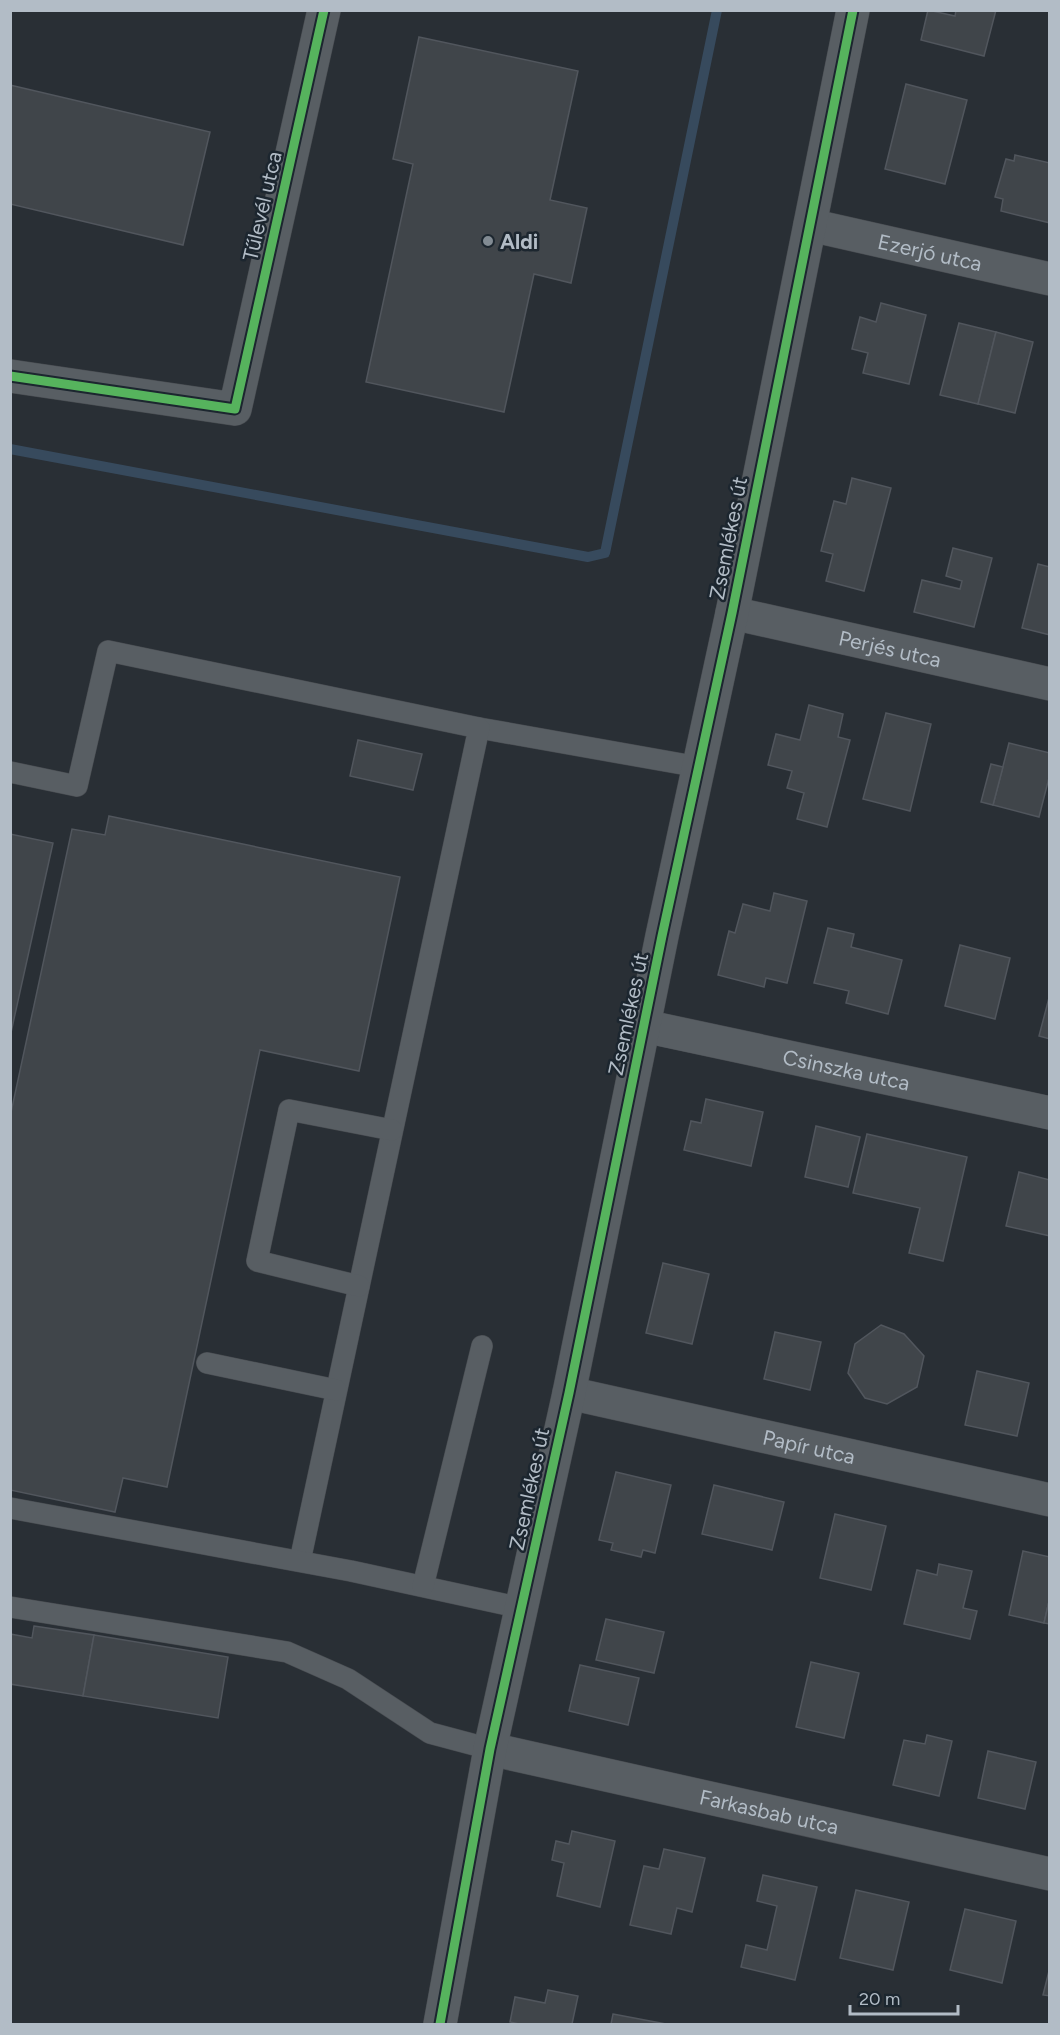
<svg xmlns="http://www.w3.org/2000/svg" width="1060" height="2035" font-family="Figtree,sans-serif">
  <rect width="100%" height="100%" fill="#292f35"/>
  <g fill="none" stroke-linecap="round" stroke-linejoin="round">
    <!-- stream -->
    <polyline stroke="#374a5d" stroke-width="10" points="10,449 588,557 605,553 717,10"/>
  </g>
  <!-- building -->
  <g fill="#40454a" stroke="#51565d" stroke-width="1.5">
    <polygon points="928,10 955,16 956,10 996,10 984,56 921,40"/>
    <polygon points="419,37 578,71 550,200 587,208 571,283 534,274 504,412 366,382 413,164 393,159"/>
    <polygon points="906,84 967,100 945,184 885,169"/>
    <polygon points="10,85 210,132 183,245 10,204"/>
    <polygon points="1015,155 1050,163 1050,223 1001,211 1003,199 995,197 1006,159 1014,161"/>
    <polygon points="881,303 926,315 909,384 863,373 868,353 852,349 860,317 876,322"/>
    <polygon points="959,323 996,332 978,404 940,395"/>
    <polygon points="996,332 1033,342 1015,413 978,404"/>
    <polygon points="852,478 891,488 864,591 826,581 833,554 821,551 834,501 846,504"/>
    <polygon points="953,548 992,558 974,627 914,612 922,580 960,589 962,581 946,576"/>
    <polygon points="1038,564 1050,567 1050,635 1022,628"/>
    <polygon points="809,705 843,714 838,737 850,740 827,827 797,819 804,793 787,788 792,771 768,765 776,734 800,740"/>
    <polygon points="886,713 931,724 910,811 863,799"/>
    <polygon points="358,740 422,754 413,790 350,776"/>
    <polygon points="1009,743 1050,753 1050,774 1039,817 993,805"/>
    <polygon points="991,764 1003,767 993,805 981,802"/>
    <polygon points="109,816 400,877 359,1071 260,1050 167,1487 123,1478 115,1512 10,1490 10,1117 72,829 105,835"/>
    <polygon points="10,834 53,843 10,1037"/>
    <polygon points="774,893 807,901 787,983 766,978 764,987 718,975 729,931 735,933 743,904 770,911"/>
    <polygon points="828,928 854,934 851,947 902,960 888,1014 846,1003 849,991 814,983"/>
    <polygon points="960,945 1010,958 995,1019 945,1006"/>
    <polygon points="1050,994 1050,1039 1039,1036"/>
    <polygon points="706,1099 763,1112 751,1166 684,1150 691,1121 701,1123"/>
    <polygon points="816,1126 860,1137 848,1187 805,1177"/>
    <polygon points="867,1134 967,1157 943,1261 909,1253 920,1208 853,1193"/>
    <polygon points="1019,1172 1050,1180 1050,1236 1006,1226"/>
    <polygon points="663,1263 709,1274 692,1344 646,1333"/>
    <polygon points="881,1325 904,1334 924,1356 917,1387 887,1404 865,1398 848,1373 855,1344"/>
    <polygon points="775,1332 821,1342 810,1390 764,1379"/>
    <polygon points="977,1371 1029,1383 1017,1436 965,1425"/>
    <polygon points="616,1472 671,1485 655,1553 643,1550 641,1557 611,1550 613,1543 599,1540"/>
    <polygon points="714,1485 784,1502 772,1550 702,1534"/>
    <polygon points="835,1514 886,1526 871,1590 820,1578"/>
    <polygon points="1023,1551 1050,1557 1050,1597 1044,1623 1009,1615"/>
    <polygon points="939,1564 972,1571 963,1608 977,1611 970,1639 904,1624 917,1570 937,1575"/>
    <polygon points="1050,1597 1050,1624 1044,1623"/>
    <polygon points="606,1619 664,1632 654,1673 596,1660"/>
    <polygon points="34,1626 94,1635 83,1696 10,1684 10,1634 32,1638"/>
    <polygon points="94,1635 228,1657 218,1718 83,1696"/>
    <polygon points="811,1662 859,1673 844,1738 796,1727"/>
    <polygon points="580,1665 639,1678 628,1725 569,1711"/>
    <polygon points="927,1735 952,1741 939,1796 893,1785 904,1740 925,1744"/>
    <polygon points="988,1751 1036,1762 1025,1809 978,1798"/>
    <polygon points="572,1831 615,1841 600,1907 557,1896 564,1863 552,1860 556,1841 569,1844"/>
    <polygon points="664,1849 705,1858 692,1912 677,1908 671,1934 630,1925 644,1866 659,1869"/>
    <polygon points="763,1875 817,1887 795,1980 741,1967 746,1945 767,1950 777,1906 757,1901"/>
    <polygon points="856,1890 909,1902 893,1970 840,1958"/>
    <polygon points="965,1909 1016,1921 1002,1983 950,1970"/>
    <polygon points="1050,1967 1050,1996 1043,1995"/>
    <polygon points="548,1990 578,1996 572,2024 519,2024 510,2022 515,1997 545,2003"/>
    <polygon points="613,2014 666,2024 611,2024"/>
  </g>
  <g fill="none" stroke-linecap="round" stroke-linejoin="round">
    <!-- service casing -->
    <g stroke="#474b50" stroke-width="22">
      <g id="service">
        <polyline points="479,728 699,767"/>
        <polyline points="10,772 77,786 108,651 479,728 300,1561"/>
        <polyline points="359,1286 257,1261 289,1110 392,1130"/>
        <polyline points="207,1363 336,1390"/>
        <polyline points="10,1508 351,1571 522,1608"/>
        <polyline points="423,1586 482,1346"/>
        <polyline points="10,1607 287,1652 348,1679 430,1733 490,1749"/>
      </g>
    </g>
    <!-- minor casing -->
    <g stroke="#474b50" stroke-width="34">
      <g id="minor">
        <path id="s1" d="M810,225L1050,279"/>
        <polyline points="10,376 235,409 324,10"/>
        <path id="s2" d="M732,613L1050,684"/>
        <path id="s3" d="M644,1026L1050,1113"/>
        <path id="s4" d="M569,1393L1050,1500"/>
        <path id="s5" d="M490,1749L1050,1874"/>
        <polyline points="440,2024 490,1749 569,1393 662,936 732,613 853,10"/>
      </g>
    </g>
    <!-- service -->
    <use href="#service" stroke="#585e63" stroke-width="21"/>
    <!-- minor -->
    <use href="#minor" stroke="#585e63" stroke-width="33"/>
    <!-- cycleway casing -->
    <g stroke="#1c262f" stroke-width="13">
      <g id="cycleway">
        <polyline points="10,376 235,409 324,10"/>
        <polyline points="440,2024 490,1749 569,1393 662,936 732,613 853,10"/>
      </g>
    </g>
    <!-- cycleway -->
    <use href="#cycleway" stroke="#56b35d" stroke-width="9"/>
  </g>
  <!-- markers -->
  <circle fill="#828b93" stroke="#1c262f" stroke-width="2" cx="488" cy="241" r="6"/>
  <g text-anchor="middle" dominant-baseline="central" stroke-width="5" stroke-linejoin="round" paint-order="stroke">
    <!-- street labels -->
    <g font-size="21" fill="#b2bcc6" stroke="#1c262f">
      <text transform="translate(262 206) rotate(-77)">Tűlevél utca</text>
      <text stroke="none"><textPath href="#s1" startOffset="123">Ezerjó utca</textPath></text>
      <text transform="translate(728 538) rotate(-79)">Zsemlékes út</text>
      <text stroke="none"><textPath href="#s2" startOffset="162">Perjés utca</textPath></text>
      <text transform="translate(628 1014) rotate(-78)">Zsemlékes út</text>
      <text stroke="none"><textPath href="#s3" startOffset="207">Csinszka utca</textPath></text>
      <text stroke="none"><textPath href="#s4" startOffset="246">Papír utca</textPath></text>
      <text transform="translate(529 1489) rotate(-78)">Zsemlékes út</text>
      <text stroke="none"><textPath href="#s5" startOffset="286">Farkasbab utca</textPath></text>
    </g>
    <!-- poi labels -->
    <g font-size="21" font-weight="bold" fill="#b2bcc6" stroke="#1c262f" text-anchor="start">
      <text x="500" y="241">Aldi</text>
    </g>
  </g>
  <!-- border -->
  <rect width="1060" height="2035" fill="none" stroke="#b2bcc6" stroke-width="24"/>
  <!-- scale -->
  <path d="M850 2005v9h108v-9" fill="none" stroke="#b2bcc6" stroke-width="3"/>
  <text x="859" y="2005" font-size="18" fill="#b2bcc6" stroke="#1c262f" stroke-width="4.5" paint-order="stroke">20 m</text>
</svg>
